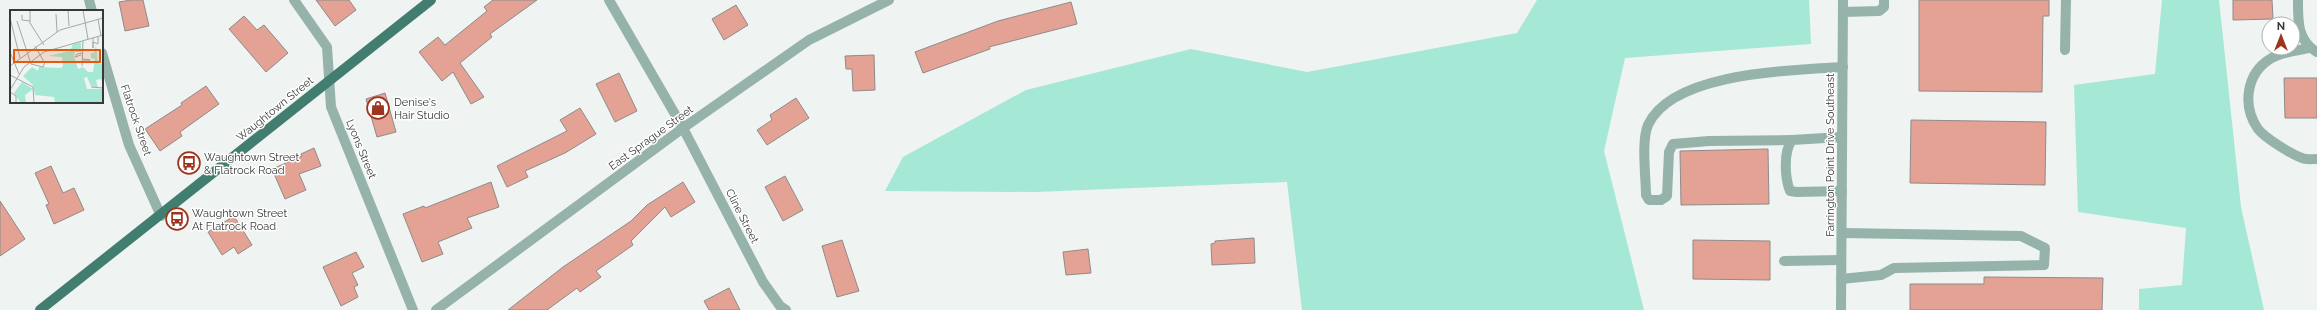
<svg xmlns="http://www.w3.org/2000/svg" width="2317" height="310" font-family="Raleway,sans-serif">
  <rect width="100%" height="100%" fill="#eff3f2"/>
  <!-- green -->
  <g fill="#a5e8d5">
    <polygon points="1537,0 1809,0 1811,44 1625,58 1604,151 1644,310 1302,310 1287,182 1035,192 885,191 903,157 1026,90 1191,49 1307,72 1517,33"/>
    <polygon points="2162,0 2219,0 2241,207 2264,310 2139,310 2139,289 2182,285 2186,228 2078,212 2074,85 2155,74"/>
  </g>
  <!-- building -->
  <g fill="#e3a293" stroke="#8e8b8a">
    <polygon points="131,0 143,0 149,26 125,31 119,2"/>
    <polygon points="316,0 349,0 356,10 335,26"/>
    <polygon points="493,0 537,0 490,34 492,37 460,63 484,97 471,104 453,72 442,81 419,52 438,37 445,45 487,11 484,7"/>
    <polygon points="1919,0 2049,0 2049,16 2043,16 2042,92 1919,91"/>
    <polygon points="2233,0 2272,0 2273,19 2233,20"/>
    <polygon points="1071,2 1077,24 989,47 990,49 923,73 915,52 998,21"/>
    <polygon points="736,5 748,25 724,40 712,19"/>
    <polygon points="244,16 257,30 264,25 288,53 266,72 229,29"/>
    <polygon points="874,55 875,90 853,91 852,69 846,69 845,56"/>
    <polygon points="619,73 637,111 615,122 596,84"/>
    <polygon points="2284,78 2317,78 2317,118 2285,118"/>
    <polygon points="206,86 219,104 180,132 182,136 160,151 145,129 182,105 181,103"/>
    <polygon points="385,93 396,132 377,137 366,99"/>
    <polygon points="796,98 809,118 767,145 757,130 772,120 770,115"/>
    <polygon points="580,108 596,134 565,153 525,171 528,177 507,187 497,166 567,131 560,120"/>
    <polygon points="1911,120 2046,122 2045,185 1910,183"/>
    <polygon points="314,148 321,166 299,174 306,190 285,199 272,169 302,156 301,154"/>
    <polygon points="1768,149 1769,204 1681,205 1680,151"/>
    <polygon points="51,166 63,193 74,188 84,210 54,224 46,205 49,204 35,173"/>
    <polygon points="785,176 803,210 783,221 765,187"/>
    <polygon points="491,182 499,207 467,218 472,228 438,242 443,254 422,262 403,214 424,206 425,208"/>
    <polygon points="683,182 695,202 671,217 665,207 631,241 633,245 596,271 601,277 580,292 577,288 547,310 508,310 563,267 631,221 647,205"/>
    <polygon points="0,201 25,239 0,256"/>
    <polygon points="234,216 252,245 238,254 234,247 222,255 208,232"/>
    <polygon points="1254,238 1255,263 1212,265 1211,244 1215,243 1215,241"/>
    <polygon points="842,240 859,291 837,297 822,246"/>
    <polygon points="1693,240 1770,241 1770,280 1693,279"/>
    <polygon points="1088,249 1091,273 1066,275 1063,252"/>
    <polygon points="356,252 364,267 352,273 358,285 354,287 358,297 341,306 323,267"/>
    <polygon points="1984,277 2103,278 2102,310 1910,310 1910,284 1984,284"/>
    <polygon points="729,288 740,310 709,310 704,301"/>
  </g>
  <g fill="none" stroke-linecap="round" stroke-linejoin="round">
    <!-- service -->
    <g stroke="#95b3aa" stroke-width="10">
      <path d="M2298,0C2298,20 2297,41 2317,52"/>
      <polyline points="1843,12 1879,11 1884,7 1884,0"/>
      <path d="M2309,48C2298,51 2280,52 2270,59C2246,74 2242,106 2258,129C2265,138 2291,154 2302,158C2306,160 2312,159 2317,159"/>
      <polyline points="2065,50 2066,0"/>
      <path d="M1792,140L1709,141L1673,144L1669,152L1667,196L1661,200H1649L1646,195C1646,178 1641,141 1648,125C1672,72 1792,70 1843,67"/>
      <path d="M1842,191L1797,192L1790,191C1785,178 1783,152 1792,140L1842,137"/>
      <polyline points="1784,261 1841,260"/>
      <polyline points="1841,279 1881,275 1894,268 2044,265 2045,248 2021,236 1842,233"/>
    </g>
    <!-- minor -->
    <g stroke="#95b3aa" stroke-width="10">
      <polyline points="89,0 92,11"/>
      <polyline points="294,0 327,47 331,107 413,310"/>
      <polyline points="609,0 683,128 763,282 780,306 786,310"/>
      <polyline points="102,53 129,145 161,216"/>
      <polyline points="1841,310 1843,0"/>
    </g>
    <!-- tertiary -->
    <polyline stroke="#95b3aa" stroke-width="10" points="436,310 683,128 809,40 889,0"/>
    <!-- primary -->
    <polyline stroke="#417e6f" stroke-width="10" points="40,310 431,0"/>
  </g>
  <!-- icons -->
  <defs>
    <g id="shop-ring" transform="scale(1.15)"><circle r="9.5" fill="#fff" stroke="#9d341e" stroke-width="1.5"/><path d="M-5-2.5h2.3a2.7 3.5 0 0 1 5.4 0H5L5.5 6h-11ZM-1.5-2.5h3a1.5 2.3 0 0 0-3 0Z" fill="#9d341e"/></g>
    <g id="bus-ring" transform="scale(1.15)"><circle r="9.5" fill="#fff" stroke="#9d341e" stroke-width="1.5"/><path d="M-5-6H5V4H4V6H2V4H-2V6H-4V4H-5ZM-3.5-4V0h7V-4ZM-3.5 1.2v1.5H-2V1.2ZM2 1.2v1.5H3.5V1.2Z" fill="#9d341e"/></g>
  </defs>
  <g fill-rule="evenodd">
    <use href="#shop-ring" x="378" y="108"/>
    <use href="#bus-ring" x="189" y="163"/>
    <use href="#bus-ring" x="177" y="219"/>
  </g>
  <g text-anchor="middle" dominant-baseline="central" stroke-width="3" stroke-linejoin="round" paint-order="stroke">
    <!-- poi labels -->
    <g font-size="11" fill="#373838" stroke="#fff" text-anchor="start">
      <text x="394" y="102">Denise's<tspan x="394" dy="13">Hair Studio</tspan></text>
      <text x="204" y="157">Waughtown Street<tspan x="204" dy="13">&amp; Flatrock Road</tspan></text>
      <text x="192" y="213">Waughtown Street<tspan x="192" dy="13">At Flatrock Road</tspan></text>
    </g>
    <!-- street labels -->
    <g font-size="11" fill="#373838" stroke="#fff">
      <text transform="translate(275 109) rotate(-39)">Waughtown Street</text>
      <text transform="translate(136 120) rotate(71)">Flatrock Street</text>
      <text transform="translate(651 138) rotate(-36)">East Sprague Street</text>
      <text transform="translate(361 149) rotate(68)">Lyons Street</text>
      <text transform="translate(1830 155) rotate(-90)">Farrington Point Drive Southeast</text>
      <text transform="translate(742 216) rotate(63)">Cline Street</text>
    </g>
  </g>
  <!-- overview -->
  <g transform="translate(10 10)">
    <rect width="93" height="93" fill="#eff3f2"/>
    <path d="M71,32V42H65L64,46L68,59L73,57L78,62H83L85,49L81,48V43H84L86,35L88,53L93,55V74L91,69L86,70L88,78L81,76L77,67L74,68L77,79H93V93H45L44,87L25,85L23,75L13,66L22,57L28,61L29,57L51,58L53,56L52,47L38,46L60,41L63,34ZM12,72L23,79L15,85L16,93H11L4,83Z" fill="#a5e8d5"/>
    <path fill="none" stroke="#a5a8a8" stroke-width="1" d="M20,0V13L34,35M58,0L59,16M73,0L78,29M46,4L47,22M12,5V10L20,11M0,8L10,48M88,9L91,26M7,11L21,54L33,57L35,52M83,28V38V32M83,32L88,34V27M25,36L34,52H52M0,42L9,64M71,45L65,47L67,44L73,43M73,50H80L73,49M0,56L50,20L93,8M72,56L73,31M0,65L23,77L24,93M81,77L93,78M0,80L14,57L34,42L93,25M0,82L6,86V93M24,93H43"/>
    <path fill="#e8590c" fill-opacity="0.15" stroke="#e8590c" stroke-width="2" d="M4,40H90V52H4Z"/>
    <rect width="93" height="93" fill="none" stroke="#373838" stroke-width="2"/>
  </g>
  <!-- north arrow -->
  <g transform="translate(2281 36)"><circle r="19" fill="#ffffff" stroke="#afafaf"/>
  <path d="M0-3L7 15L0 10L-7 15Z" fill="#9d341e"/>
  <text y="-6" font-size="11" font-weight="bold" text-anchor="middle" fill="#373838">N</text>
  </g>
</svg>
